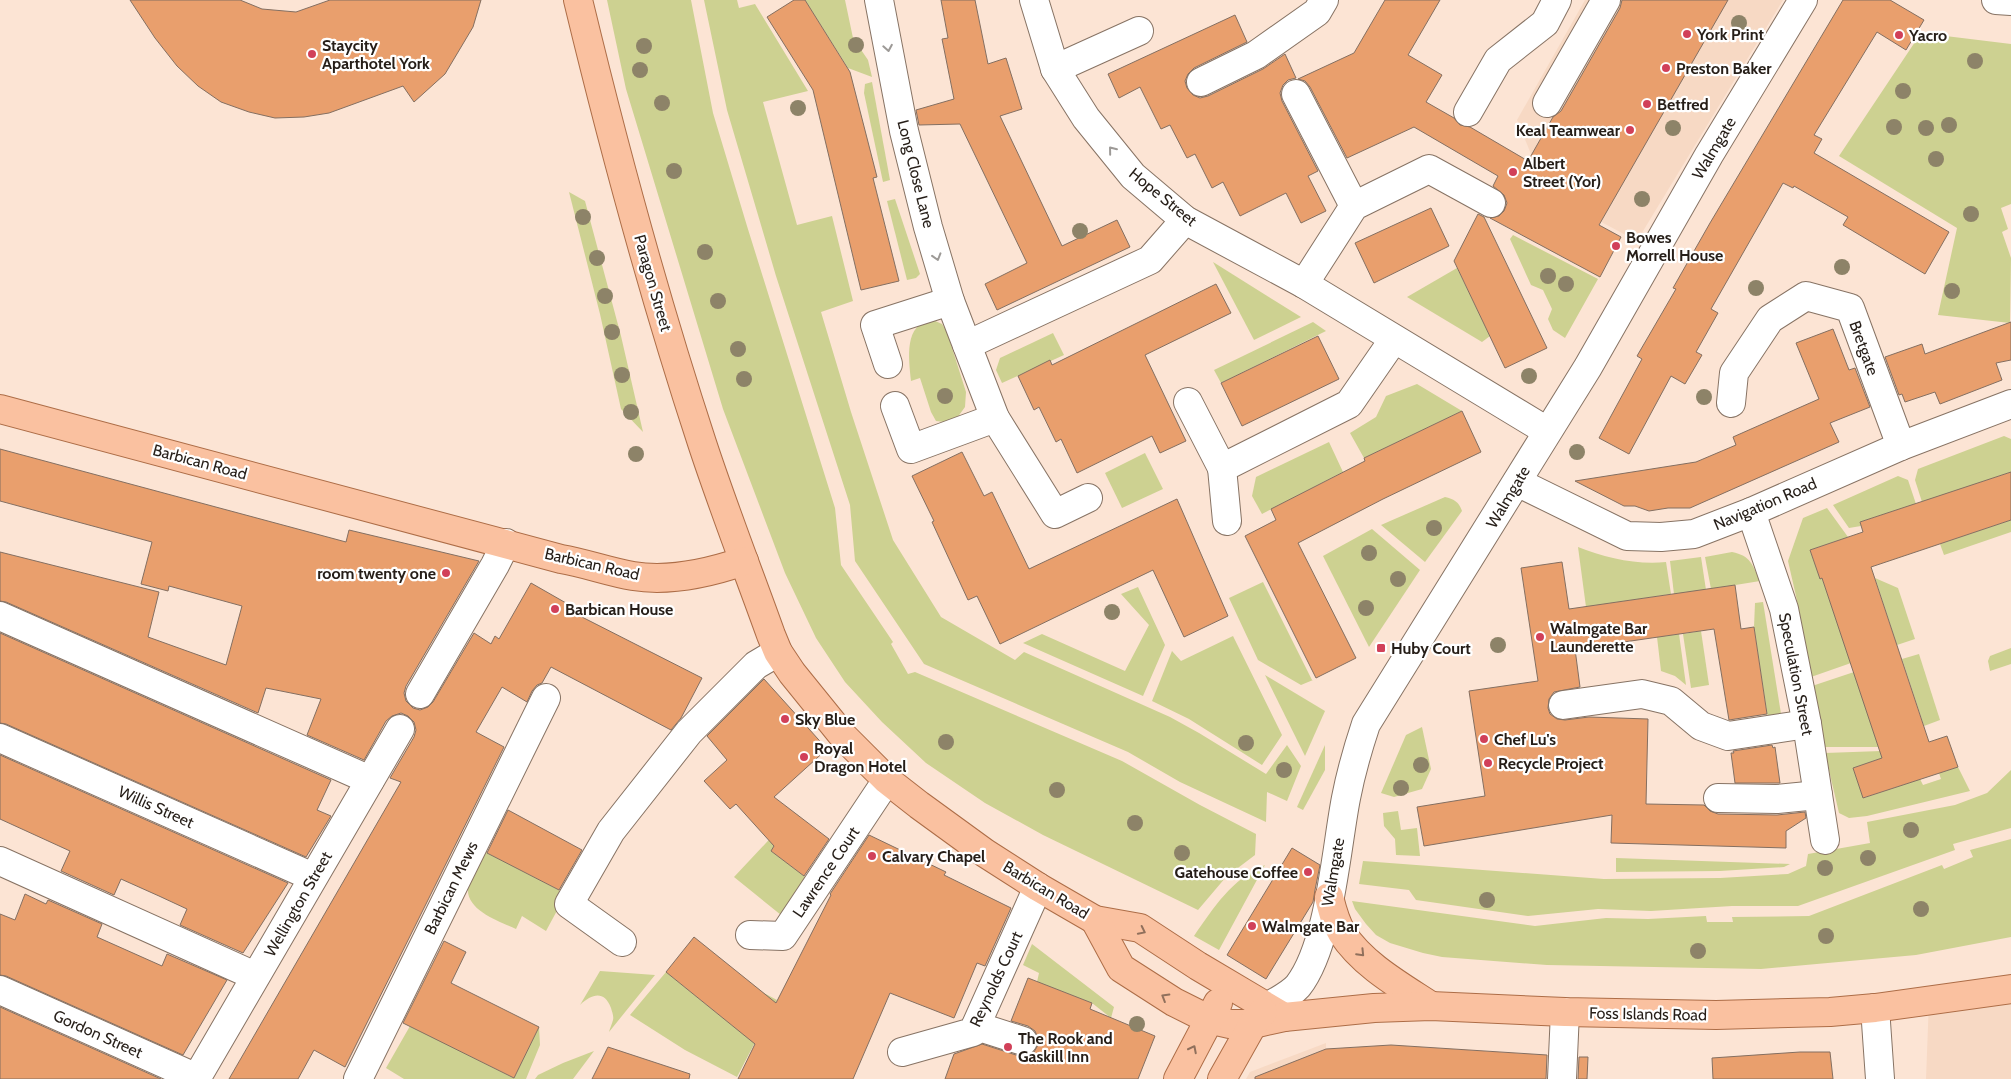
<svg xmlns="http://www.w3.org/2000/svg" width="2011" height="1079" font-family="Cabin,sans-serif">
  <rect width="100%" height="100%" fill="#fce4d4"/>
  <!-- built -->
  <g fill="#f7d9c4">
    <polygon points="1585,0 1783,0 1637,241 1547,193 1517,120"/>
    <polygon points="2011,989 2011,1079 1926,1079 1929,1000"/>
    <polygon points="1326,1043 1326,1079 1246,1079 1250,1072"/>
  </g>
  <!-- green -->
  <g fill="#cdd191">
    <polygon points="607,0 691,0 713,113 747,226 835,508 841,565 893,642 891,644 908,674 915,672 1122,761 1200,805 1256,834 1255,855 1226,877 1198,910 1043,835 985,803 926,763 882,722 845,682 816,638 785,573 723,409 626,89"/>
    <polygon points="704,0 737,0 739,8 755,4 808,91 763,102 797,225 832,216 853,301 821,312 851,412 893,540 941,617 1015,660 1024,652 1170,717 1199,733 1266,774 1287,745 1301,766 1287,801 1267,792 1266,822 1180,782 1128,752 924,664 855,561 850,505 776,276 727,110"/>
    <polygon points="805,0 845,0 853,38 868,60 872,77 848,68"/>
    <polygon points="1921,33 2011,44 2011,204 2001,208 2008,229 2002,232 2011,258 2010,323 1938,315 1957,228 1839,156"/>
    <polygon points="872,82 890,180 883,182 864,93 865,84"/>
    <polygon points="569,192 585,201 621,336 643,432 621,409 600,314"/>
    <polygon points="895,199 920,274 916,278 907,280 887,201"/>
    <polygon points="1513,235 1598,279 1565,338 1553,330 1548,319 1552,309 1543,290 1531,285 1510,239"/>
    <polygon points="1213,262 1301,317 1254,340"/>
    <polygon points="1457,268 1490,336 1482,342 1407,297"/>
    <path d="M933,320L942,324L947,332L966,392L965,407L957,418L944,422L936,421L931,412L920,378L911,381C909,359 903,323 933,320Z"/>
    <polygon points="1313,322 1326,331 1221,383 1214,370"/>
    <polygon points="1053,333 1064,355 1002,383 996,370 1000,358"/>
    <polygon points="1417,384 1462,411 1364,458 1350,433 1376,417 1386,396"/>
    <polygon points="2004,436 2011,439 2011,472 1922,502 1915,480 1918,469"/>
    <polygon points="1329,442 1343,472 1262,514 1252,496 1256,477"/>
    <polygon points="1145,453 1163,489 1122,508 1105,473"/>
    <polygon points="1898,476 1908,480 1916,504 1860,522 1861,526 1849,528 1833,505"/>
    <path d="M1445,497C1454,499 1459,502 1462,511L1425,562L1381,525Z"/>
    <polygon points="1827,508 1848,537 1810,550 1820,578 1822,578 1851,663 1811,677 1796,596 1788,561 1803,518"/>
    <polygon points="2011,520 2011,532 1944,555 1940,544"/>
    <polygon points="1372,529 1420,570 1369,647 1323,556"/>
    <path d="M1578,547C1605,558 1637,565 1666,562L1671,594L1586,607Z"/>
    <path d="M1732,552C1751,556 1752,564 1760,581L1711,589L1705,557Z"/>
    <polygon points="1701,557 1706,590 1674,594 1670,561"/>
    <polygon points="1875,578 1898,588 1915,639 1897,645"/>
    <polygon points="1263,582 1312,680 1313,680 1301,685 1258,660 1229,598"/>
    <polygon points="1138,587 1165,645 1143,696 1023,643 1042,634 1125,671 1149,625 1121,594"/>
    <polygon points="1763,602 1782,720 1768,719 1754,627 1755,603"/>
    <polygon points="1701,631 1709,685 1691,688 1683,634"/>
    <polygon points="1679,634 1686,685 1675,676 1661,671 1657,637"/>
    <polygon points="1233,636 1282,735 1262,765 1189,719 1152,701 1172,651 1181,661"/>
    <polygon points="2011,648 2011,664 1990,671 1988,661 1990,656"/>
    <polygon points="1919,654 1940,720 1924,726 1902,659"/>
    <polygon points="1854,672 1879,747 1824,747 1812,686"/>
    <polygon points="1265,675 1325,711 1305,756"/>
    <polygon points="1422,727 1431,769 1422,789 1394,797 1381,793 1406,735"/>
    <polygon points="1325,745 1325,770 1303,810 1297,807"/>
    <polygon points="1881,751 1882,758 1853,768 1864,798 1920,779 1923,785 1941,779 1939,773 1958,767 1970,791 1867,816 1849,818 1839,813 1825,753"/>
    <polygon points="2011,770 2011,828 1953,844 1955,850 1798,906 1732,906 1651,911 1598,909 1528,916 1416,900 1409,890 1359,884 1363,861 1604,879 1720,878 1788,874 1806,866 1808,854 1870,843 1867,822 1955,805 1987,793"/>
    <polygon points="1398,811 1401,830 1417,828 1420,856 1396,855 1395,839 1384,826 1383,813"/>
    <polygon points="794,813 798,815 771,851 808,879 781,915 734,877"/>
    <polygon points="2011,839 2011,937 1916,955 1761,969 1547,965 1442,957 1423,953 1390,943 1376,935 1366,924 1355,909 1352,901 1535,926 1606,918 1648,919 1706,916 1707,922 1733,922 1732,917 1809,916 1942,865 1944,869 1973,857 1970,850"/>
    <path d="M486,852L566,894L546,931L522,916L516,929C499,921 461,909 469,883C473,873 481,862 486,852Z"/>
    <polygon points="1616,858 1790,864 1784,867 1720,871 1616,872"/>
    <path d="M1265,865L1219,950L1194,936C1214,907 1232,879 1265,865Z"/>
    <polygon points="1032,944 1114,1007 1111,1018 1092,1003 1037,982 1039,973 1023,965"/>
    <path d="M600,971L655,975L609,1032C610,1028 612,1024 613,1020C614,1016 612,1012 611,1008C604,990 592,994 580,1005Z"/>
    <polygon points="666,972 734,1027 762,992 777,1000 737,1077 685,1050 630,1015"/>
    <polygon points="410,1026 514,1078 539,1027 540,1045 526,1079 404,1079 386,1068"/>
    <polygon points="594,1051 573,1079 535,1079 538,1075 563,1063"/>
  </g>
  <!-- building -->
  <g fill="#e99f6d" stroke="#846f61">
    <polygon points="130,0 240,0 262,9 296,12 330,0 481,0 473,27 445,74 414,102 403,86 329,113 304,117 275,118 249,112 221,102 198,86 177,66 155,38"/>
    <polygon points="794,0 805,0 850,72 877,177 873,178 899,281 861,290 813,90 767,17"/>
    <polygon points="941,0 975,0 988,64 1006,58 1022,109 1000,116 1062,246 1117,220 1130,247 997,310 985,284 1027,263 960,124 919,125 916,110 954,99 942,39 948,38"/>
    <polygon points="1385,0 1440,0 1408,55 1442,75 1426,102 1454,118 1460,125 1470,127 1528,161 1553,117 1561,111 1620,8 1622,0 1728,0 1599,225 1621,237 1600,277 1490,218 1499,216 1504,211 1507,203 1504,195 1493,186 1498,176 1414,127 1347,158 1310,87 1305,81 1298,79 1354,53"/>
    <polygon points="1843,0 1890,0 1924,20 1906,50 1877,32 1814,135 1822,139 1814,153 1949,232 1925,274 1843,225 1848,217 1794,186 1793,188 1783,183 1711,309 1718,313 1696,352 1702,355 1685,384 1671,376 1629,454 1599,438 1642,359 1637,356 1676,289 1673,288 1710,223"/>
    <polygon points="1235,15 1247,42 1194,68 1188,74 1185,81 1187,88 1193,95 1200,98 1208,96 1263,69 1285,54 1296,78 1288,80 1283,85 1280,93 1282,101 1318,171 1308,176 1326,211 1301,223 1286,193 1240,216 1223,182 1212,188 1195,154 1187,158 1170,125 1161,129 1140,87 1119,98 1108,74"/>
    <polygon points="1431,208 1449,246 1374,283 1355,243"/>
    <polygon points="1478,214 1484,217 1547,348 1505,368 1454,261"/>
    <polygon points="1216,284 1231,313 1145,355 1186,441 1160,453 1152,436 1077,473 1061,439 1056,442 1039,407 1034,410 1018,376 1050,360 1052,365"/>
    <polygon points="2011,322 2011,360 1996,363 2002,380 1940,404 1935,392 1905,402 1902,394 1899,395 1885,357 1922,344 1925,354"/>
    <polygon points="1833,329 1849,370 1855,368 1870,407 1830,423 1839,442 1690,508 1668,508 1649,511 1635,506 1624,506 1575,481 1696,462 1736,445 1733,437 1819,399 1796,343"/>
    <polygon points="1318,336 1339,379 1242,426 1221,383"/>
    <polygon points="1462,411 1481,452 1383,499 1298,543 1356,658 1316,678 1245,536 1276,520 1271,509 1365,461 1364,458"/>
    <polygon points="0,449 346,542 349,530 479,561 406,686 404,693 406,701 413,708 420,710 428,707 433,702 474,633 491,644 495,636 499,639 531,583 580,611 578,615 702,678 681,718 671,730 551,667 542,683 537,685 532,691 527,702 502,687 476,732 504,747 345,1067 314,1050 298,1079 229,1079 401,782 390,778 414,737 416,730 414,722 408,716 401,713 392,716 386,721 364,760 307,735 321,699 266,688 258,713 6,602 0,601 0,552 159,592 148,637 226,665 242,606 169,586 168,591 141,584 152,542 0,501"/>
    <polygon points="962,452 984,496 992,492 1029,569 1177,499 1228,616 1184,637 1153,570 1000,644 977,596 968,600 932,522 934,521 912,476"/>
    <polygon points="2011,472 2011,520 1871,567 1929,742 1947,736 1958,767 1863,798 1853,768 1882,758 1822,578 1820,579 1810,550 1863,532 1860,522"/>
    <polygon points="1562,562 1569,609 1735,585 1741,629 1754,627 1767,714 1729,720 1714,629 1575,649 1580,687 1554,692 1549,699 1548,708 1550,714 1557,719 1565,720 1589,717 1648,719 1646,804 1704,805 1710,811 1718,814 1777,815 1805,812 1806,818 1786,831 1786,848 1611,843 1612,815 1424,846 1417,807 1485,796 1469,691 1538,681 1521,568"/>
    <polygon points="0,633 331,780 317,810 331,816 306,857 6,724 0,723"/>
    <polygon points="764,679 827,749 774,797 829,839 804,876 771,851 774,846 736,804 730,809 704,781 727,760 707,736"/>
    <polygon points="1772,745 1773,748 1775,747 1780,783 1735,783 1731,753 1734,753 1733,751"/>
    <polygon points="0,755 288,883 243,953 180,925 187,909 159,896 121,879 114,895 61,871 70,851 0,819"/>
    <polygon points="508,810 582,850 559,890 487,853"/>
    <polygon points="869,835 946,872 944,875 1011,908 985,966 977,963 954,1018 890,993 853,1079 738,1079 755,1044 666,972 694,937 776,1003 831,895 830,894"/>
    <polygon points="1292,848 1320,865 1315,890 1313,902 1266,979 1227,955"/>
    <polygon points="25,894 46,904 48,900 102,924 97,937 162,966 167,954 227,980 183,1055 6,976 0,975 0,914 15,920"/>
    <polygon points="444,941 466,952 451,983 539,1027 514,1078 403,1023"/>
    <polygon points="1028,978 1092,1003 1090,1009 1155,1036 1138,1079 945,1079 954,1054 982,1044 1019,1056 1027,1056 1034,1052 1038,1045 1038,1038 1035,1031 1028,1026 1011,1021"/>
    <polygon points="0,1007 161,1079 0,1079"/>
    <polygon points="1391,1045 1547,1055 1546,1079 1255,1079 1255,1077 1326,1049"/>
    <polygon points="608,1047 690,1074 689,1079 592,1079"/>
    <polygon points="1800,1052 1830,1052 1833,1079 1713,1079 1712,1058"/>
    <polygon points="1579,1057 1588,1057 1587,1079 1578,1079"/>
  </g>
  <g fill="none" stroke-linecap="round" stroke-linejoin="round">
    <!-- minor casing -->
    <g stroke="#877364" stroke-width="30">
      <g id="minor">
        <polyline points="879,0 904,131 928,227 950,301 995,418 1055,514 1088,498"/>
        <polyline points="1034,0 1055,69 1086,118 1133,176 1185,220 1304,284 1547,431"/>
        <polyline points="1996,0 2011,1"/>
        <polyline points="1055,69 1139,31"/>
        <polyline points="1201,82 1256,55 1317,12 1324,0"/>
        <polyline points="1296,94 1354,206"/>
        <polyline points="1547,103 1606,0"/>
        <polyline points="1468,112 1498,60 1545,23 1557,0"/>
        <polyline points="1304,284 1354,206 1429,169 1491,203"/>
        <polyline points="967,345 1150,260 1185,220"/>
        <polyline points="888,364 875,325 950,301"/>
        <polyline points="1188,402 1222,468"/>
        <polyline points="1731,403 1734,373 1770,319 1806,296 1850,308 1901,446"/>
        <polyline points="895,406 911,449 995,418"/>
        <polyline points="1517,482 1627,536 1661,537 1694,534 1751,512 1901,446 2011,404"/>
        <polyline points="1751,512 1784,609 1807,724 1825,840"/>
        <polyline points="1227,521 1222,468 1349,404 1394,339"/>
        <polyline points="0,616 370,780"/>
        <polyline points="420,694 495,565 506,543"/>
        <polyline points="1563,705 1642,694 1671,701 1701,726 1728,736 1807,724"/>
        <polyline points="0,738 313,877"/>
        <polyline points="1718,798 1777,799 1818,795"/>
        <polyline points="0,861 255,976"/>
        <polyline points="750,935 783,936 887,780"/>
        <polyline points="622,942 569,904 611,831 689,732 756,665 778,652"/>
        <polyline points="0,990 197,1078"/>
        <path d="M1267,1007C1277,1001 1290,995 1298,986C1330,945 1336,849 1346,798C1351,772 1358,748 1366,724L1588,367L1709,155L1803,0"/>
        <polyline points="1875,1008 1880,1079"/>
        <polyline points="976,1026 1023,1041"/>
        <polyline points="902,1052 973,1032 1038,887"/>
        <polyline points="196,1079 400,729"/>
        <polyline points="358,1079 546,698"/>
        <polyline points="1562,1079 1565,1012"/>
      </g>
    </g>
    <!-- major casing -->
    <g stroke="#ad6d47" stroke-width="30">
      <g id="major">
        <path d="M578,0C614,149 654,297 702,443C723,507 748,571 771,635L778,652L792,673L843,736L887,780L919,805L985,853L1038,887L1095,920L1140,928L1198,966L1284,1017"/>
        <path d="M0,409L561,559C585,563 609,572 633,576C669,582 709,573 744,561"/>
        <path d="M1329,897C1332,909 1335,922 1342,933C1363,965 1399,985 1431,1006"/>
        <polyline points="1095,920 1121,968 1174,1002 1208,1019 1230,1024 1253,1024 1284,1017 1374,1008 1431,1006 1565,1012 1716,1015 1830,1012 1875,1008 2011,989"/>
        <polyline points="1178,1079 1218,1003"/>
        <polyline points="1222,1079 1253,1024 1263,1012"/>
      </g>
    </g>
    <!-- minor -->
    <use href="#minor" stroke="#fff" stroke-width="28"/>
    <!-- major -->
    <use href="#major" stroke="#fac1a0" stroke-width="28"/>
  </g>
  <!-- trees -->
  <g fill="#8d8368">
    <circle cx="1739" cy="23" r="8"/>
    <circle cx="856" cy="45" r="8"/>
    <circle cx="644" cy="46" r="8"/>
    <circle cx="1975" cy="61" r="8"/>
    <circle cx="640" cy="70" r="8"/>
    <circle cx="1903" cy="91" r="8"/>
    <circle cx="662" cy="103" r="8"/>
    <circle cx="798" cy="108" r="8"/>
    <circle cx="1949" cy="125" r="8"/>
    <circle cx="1894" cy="127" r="8"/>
    <circle cx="1673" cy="128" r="8"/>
    <circle cx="1926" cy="128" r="8"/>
    <circle cx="1936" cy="159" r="8"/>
    <circle cx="674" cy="171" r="8"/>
    <circle cx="1642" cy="199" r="8"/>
    <circle cx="1971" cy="214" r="8"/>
    <circle cx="583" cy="217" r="8"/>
    <circle cx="1080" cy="231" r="8"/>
    <circle cx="705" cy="252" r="8"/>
    <circle cx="597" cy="258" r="8"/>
    <circle cx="1842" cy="267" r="8"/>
    <circle cx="1548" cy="276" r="8"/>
    <circle cx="1566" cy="284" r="8"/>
    <circle cx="1756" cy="288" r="8"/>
    <circle cx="1952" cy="291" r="8"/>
    <circle cx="605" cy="296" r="8"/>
    <circle cx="718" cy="301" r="8"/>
    <circle cx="612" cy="332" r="8"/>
    <circle cx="738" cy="349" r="8"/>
    <circle cx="622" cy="375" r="8"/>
    <circle cx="1529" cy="376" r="8"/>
    <circle cx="744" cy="379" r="8"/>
    <circle cx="945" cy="396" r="8"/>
    <circle cx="1704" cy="397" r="8"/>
    <circle cx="631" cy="412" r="8"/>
    <circle cx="1577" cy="452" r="8"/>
    <circle cx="636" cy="454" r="8"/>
    <circle cx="1434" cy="528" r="8"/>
    <circle cx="1369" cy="553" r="8"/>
    <circle cx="1398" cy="579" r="8"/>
    <circle cx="1366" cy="608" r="8"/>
    <circle cx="1112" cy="612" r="8"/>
    <circle cx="1498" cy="645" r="8"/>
    <circle cx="946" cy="742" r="8"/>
    <circle cx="1246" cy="743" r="8"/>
    <circle cx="1421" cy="765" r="8"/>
    <circle cx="1284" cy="770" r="8"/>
    <circle cx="1401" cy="788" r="8"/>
    <circle cx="1057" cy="790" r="8"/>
    <circle cx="1135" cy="823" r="8"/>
    <circle cx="1911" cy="830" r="8"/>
    <circle cx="1182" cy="853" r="8"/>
    <circle cx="1868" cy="858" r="8"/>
    <circle cx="1825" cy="868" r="8"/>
    <circle cx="1487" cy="900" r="8"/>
    <circle cx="1921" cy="909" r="8"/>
    <circle cx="1826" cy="936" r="8"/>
    <circle cx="1698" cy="951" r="8"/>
    <circle cx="1137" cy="1024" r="8"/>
  </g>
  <!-- one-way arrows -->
  <defs><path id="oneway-chevron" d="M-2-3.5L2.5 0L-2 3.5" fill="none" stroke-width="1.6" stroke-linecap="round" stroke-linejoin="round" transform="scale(1.25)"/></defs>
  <g stroke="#9d9a97">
    <use href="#oneway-chevron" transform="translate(888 48) rotate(80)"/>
    <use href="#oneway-chevron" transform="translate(1112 150) rotate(-129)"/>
    <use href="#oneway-chevron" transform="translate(937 257) rotate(73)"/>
  </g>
  <g stroke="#90705c">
    <use href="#oneway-chevron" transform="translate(1142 931) rotate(26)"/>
    <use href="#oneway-chevron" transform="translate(1361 953) rotate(46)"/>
    <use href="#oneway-chevron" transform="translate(1165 997) rotate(-149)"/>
    <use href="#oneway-chevron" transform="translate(1193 1049) rotate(-63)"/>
  </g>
  <!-- markers -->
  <g fill="#d14059" stroke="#fff" stroke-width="2">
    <circle cx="1687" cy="34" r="5"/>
    <circle cx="1899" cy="35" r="5"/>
    <circle cx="312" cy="54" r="5"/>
    <circle cx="1666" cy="68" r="5"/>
    <circle cx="1647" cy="104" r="5"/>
    <circle cx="1630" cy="130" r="5"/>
    <circle cx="1513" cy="172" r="5"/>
    <circle cx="1616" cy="246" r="5"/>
    <circle cx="446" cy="573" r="5"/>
    <circle cx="555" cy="609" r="5"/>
    <circle cx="1540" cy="637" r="5"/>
    <rect x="1376" y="643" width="10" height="10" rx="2.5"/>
    <circle cx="785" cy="719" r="5"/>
    <circle cx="1484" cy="739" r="5"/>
    <circle cx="804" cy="757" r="5"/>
    <circle cx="1488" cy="763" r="5"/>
    <circle cx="872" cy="856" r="5"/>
    <circle cx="1308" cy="872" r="5"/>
    <circle cx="1252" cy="926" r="5"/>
    <circle cx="1008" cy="1047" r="5"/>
  </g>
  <g text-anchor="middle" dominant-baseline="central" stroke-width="4.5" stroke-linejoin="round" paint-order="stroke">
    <!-- poi labels -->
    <g font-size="16" font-weight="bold" fill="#261e18" stroke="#fff" text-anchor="start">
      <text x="1697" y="34">York Print</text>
      <text x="1909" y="35">Yacro</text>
      <text x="322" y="45">Staycity<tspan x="322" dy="18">Aparthotel York</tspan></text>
      <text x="1676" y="68">Preston Baker</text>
      <text x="1657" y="104">Betfred</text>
      <text x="1620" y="130" text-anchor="end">Keal Teamwear</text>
      <text x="1523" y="163">Albert<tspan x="1523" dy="18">Street (Yor)</tspan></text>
      <text x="1626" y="237">Bowes<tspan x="1626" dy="18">Morrell House</tspan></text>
      <text x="436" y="573" text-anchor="end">room twenty one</text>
      <text x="565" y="609">Barbican House</text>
      <text x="1550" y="628">Walmgate Bar<tspan x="1550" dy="18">Launderette</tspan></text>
      <text x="1391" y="648">Huby Court</text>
      <text x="795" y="719">Sky Blue</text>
      <text x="1494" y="739">Chef Lu's</text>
      <text x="814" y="748">Royal<tspan x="814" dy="18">Dragon Hotel</tspan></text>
      <text x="1498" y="763">Recycle Project</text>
      <text x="882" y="856">Calvary Chapel</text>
      <text x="1298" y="872" text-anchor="end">Gatehouse Coffee</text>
      <text x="1262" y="926">Walmgate Bar</text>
      <text x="1018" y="1038">The Rook and<tspan x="1018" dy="18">Gaskill Inn</tspan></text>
    </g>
    <!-- street labels -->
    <g font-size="16" fill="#261e18" stroke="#fff">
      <text transform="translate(1714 148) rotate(-59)">Walmgate</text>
      <text transform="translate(916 174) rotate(76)">Long Close Lane</text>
      <text transform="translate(1163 197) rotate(39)">Hope Street</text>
      <text transform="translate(653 283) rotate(74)">Paragon Street</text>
      <text transform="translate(1864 348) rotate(70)">Bretgate</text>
      <text transform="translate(200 462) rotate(15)">Barbican Road</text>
      <text transform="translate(1508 497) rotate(-59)">Walmgate</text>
      <text transform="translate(1765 504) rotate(-23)">Navigation Road</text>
      <text transform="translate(592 564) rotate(13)">Barbican Road</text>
      <text transform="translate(1796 674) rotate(79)">Speculation Street</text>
      <text transform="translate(156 807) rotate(24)">Willis Street</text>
      <text transform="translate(826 872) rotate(-56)">Lawrence Court</text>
      <text transform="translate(1333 872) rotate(-80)">Walmgate</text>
      <text transform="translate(451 888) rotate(-64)">Barbican Mews</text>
      <text transform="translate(1046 890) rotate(31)">Barbican Road</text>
      <text transform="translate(298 904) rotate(-60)">Wellington Street</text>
      <text transform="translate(996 979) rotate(-65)">Reynolds Court</text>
      <text transform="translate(1648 1014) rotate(1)">Foss Islands Road</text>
      <text transform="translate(98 1034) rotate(24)">Gordon Street</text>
    </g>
  </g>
</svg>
